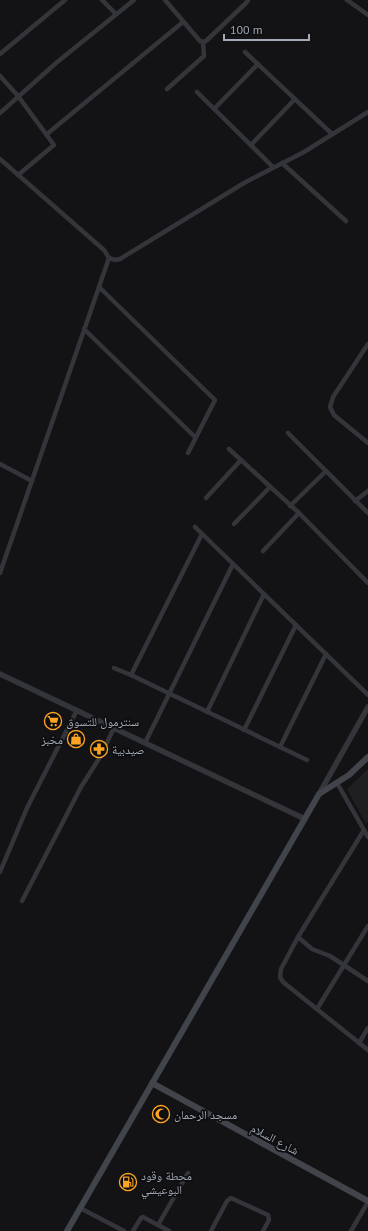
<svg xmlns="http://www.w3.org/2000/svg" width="368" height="1231" font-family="'PT Sans','Noto Naskh Arabic',sans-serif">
  <rect width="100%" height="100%" fill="#131315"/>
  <!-- built -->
  <polygon fill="#1f1f22" points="368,769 368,822 366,824 347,789"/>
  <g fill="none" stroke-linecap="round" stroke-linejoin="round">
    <!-- minor -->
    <g stroke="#33353a" stroke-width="4.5">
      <polyline points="102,0 116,14"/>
      <polyline points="165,0 200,41 203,42 206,41 246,3 248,0"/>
      <polyline points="347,0 368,15"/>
      <polyline points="245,52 332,134"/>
      <polyline points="0,54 65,0"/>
      <polyline points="0,76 18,96 54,145 18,175"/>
      <polyline points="167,89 204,56 203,42"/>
      <polyline points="197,92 273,167"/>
      <polyline points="214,109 258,64"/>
      <polyline points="0,113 56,63 134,0"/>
      <polyline points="47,134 183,22"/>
      <polyline points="251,145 295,99"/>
      <polyline points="0,159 104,250 109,258 0,573"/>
      <polyline points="282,163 346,221"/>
      <polyline points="109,258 115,260 120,259 244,183 304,152 368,112"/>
      <polyline points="99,287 215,400 188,453"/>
      <polyline points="84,329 195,437"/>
      <polyline points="368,344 333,397 330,407 334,415 368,443"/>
      <polyline points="288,433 368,513"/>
      <polyline points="229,449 299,513 368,583"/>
      <polyline points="0,464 32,481"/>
      <polyline points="206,498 241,460"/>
      <polyline points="355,501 368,491"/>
      <polyline points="290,506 326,471"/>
      <polyline points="234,524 270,487"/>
      <polyline points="195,527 368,695"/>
      <polyline points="263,551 299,513"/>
      <polyline points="114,668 131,675 307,760"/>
      <polyline points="131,675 202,534"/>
      <polyline points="207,712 264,594"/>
      <polyline points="244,730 296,625"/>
      <polyline points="145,743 233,564"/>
      <polyline points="280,747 326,654"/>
      <polyline points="337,783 368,837"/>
      <polyline points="364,830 298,937 281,969 280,977 283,982 368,1050"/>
      <polyline points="0,872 27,808 77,710"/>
      <polyline points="22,901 81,787 100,757 114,728"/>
      <polyline points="298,937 312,949 330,956 368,981"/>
      <polyline points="317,1009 368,926"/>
      <polyline points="359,1043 368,1028"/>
      <polyline points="80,1208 124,1231"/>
      <polyline points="158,1225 188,1173"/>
      <polyline points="133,1231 141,1218 143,1217 169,1231"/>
      <polyline points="211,1231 227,1201 231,1198 268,1215 269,1220 263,1231"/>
      <polyline points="351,1231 368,1202"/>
    </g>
    <!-- tertiary -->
    <g stroke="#33353a" stroke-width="5.5">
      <polyline points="0,674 305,819"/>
      <polyline points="319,794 368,707"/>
    </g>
    <!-- secondary -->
    <g stroke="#41444a" stroke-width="6">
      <polyline points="152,1083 368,1201"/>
      <polyline points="67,1231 319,794 349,775 368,757"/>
    </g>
  </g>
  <!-- icons -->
  <defs>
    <g id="supermarket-ring" transform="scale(0.9)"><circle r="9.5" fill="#0e0e10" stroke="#fda522" stroke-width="1.5"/><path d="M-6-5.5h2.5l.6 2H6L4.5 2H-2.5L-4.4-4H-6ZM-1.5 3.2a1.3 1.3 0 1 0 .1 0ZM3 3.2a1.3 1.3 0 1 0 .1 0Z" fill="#fda522"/></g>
    <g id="shop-ring" transform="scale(0.9)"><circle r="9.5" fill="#0e0e10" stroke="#fda522" stroke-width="1.5"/><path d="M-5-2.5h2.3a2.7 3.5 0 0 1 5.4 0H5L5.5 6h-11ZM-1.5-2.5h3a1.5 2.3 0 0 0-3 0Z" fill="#fda522"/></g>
    <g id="pharmacy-ring" transform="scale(0.9)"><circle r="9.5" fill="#0e0e10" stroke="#fda522" stroke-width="1.5"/><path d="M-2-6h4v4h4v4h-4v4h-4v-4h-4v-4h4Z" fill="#fda522"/></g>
    <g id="mosque-ring" transform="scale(0.9)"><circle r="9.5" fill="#0e0e10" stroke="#fda522" stroke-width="1.5"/><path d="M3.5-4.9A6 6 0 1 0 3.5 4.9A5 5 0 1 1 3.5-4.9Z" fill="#fda522"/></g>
    <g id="fuel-ring" transform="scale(0.9)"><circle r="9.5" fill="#0e0e10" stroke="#fda522" stroke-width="1.5"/><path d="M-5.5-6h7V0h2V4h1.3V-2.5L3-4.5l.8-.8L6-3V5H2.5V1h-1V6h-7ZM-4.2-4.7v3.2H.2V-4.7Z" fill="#fda522"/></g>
  </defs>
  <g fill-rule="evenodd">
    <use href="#supermarket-ring" x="53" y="721"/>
    <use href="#shop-ring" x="76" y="739"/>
    <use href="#pharmacy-ring" x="99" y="749"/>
    <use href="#mosque-ring" x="161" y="1114"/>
    <use href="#fuel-ring" x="128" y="1182"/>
  </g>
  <g text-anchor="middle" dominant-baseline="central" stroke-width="3.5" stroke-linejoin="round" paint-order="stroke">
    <!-- poi labels -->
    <g font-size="12" fill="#a3aab6" stroke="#0e0e10" text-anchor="start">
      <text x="66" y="721">سنترمول للتسوق</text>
      <text x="63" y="739" text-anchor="end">مخبز</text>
      <text x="112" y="749">صيدبية</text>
      <text x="174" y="1114">مسجد الرحمان</text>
      <text x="141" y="1175">محطة وقود<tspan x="141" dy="14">البوعيشي</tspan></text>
    </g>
    <!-- street labels -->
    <g font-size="12" fill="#a3aab6" stroke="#0e0e10">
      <text transform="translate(275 1139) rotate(28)">شارع السلام</text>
    </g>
  </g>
  <!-- scale -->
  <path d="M224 34v6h85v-6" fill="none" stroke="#a3aab6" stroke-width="2"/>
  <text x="230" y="34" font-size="12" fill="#a3aab6" stroke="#0e0e10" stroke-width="3" paint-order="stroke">100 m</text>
</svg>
